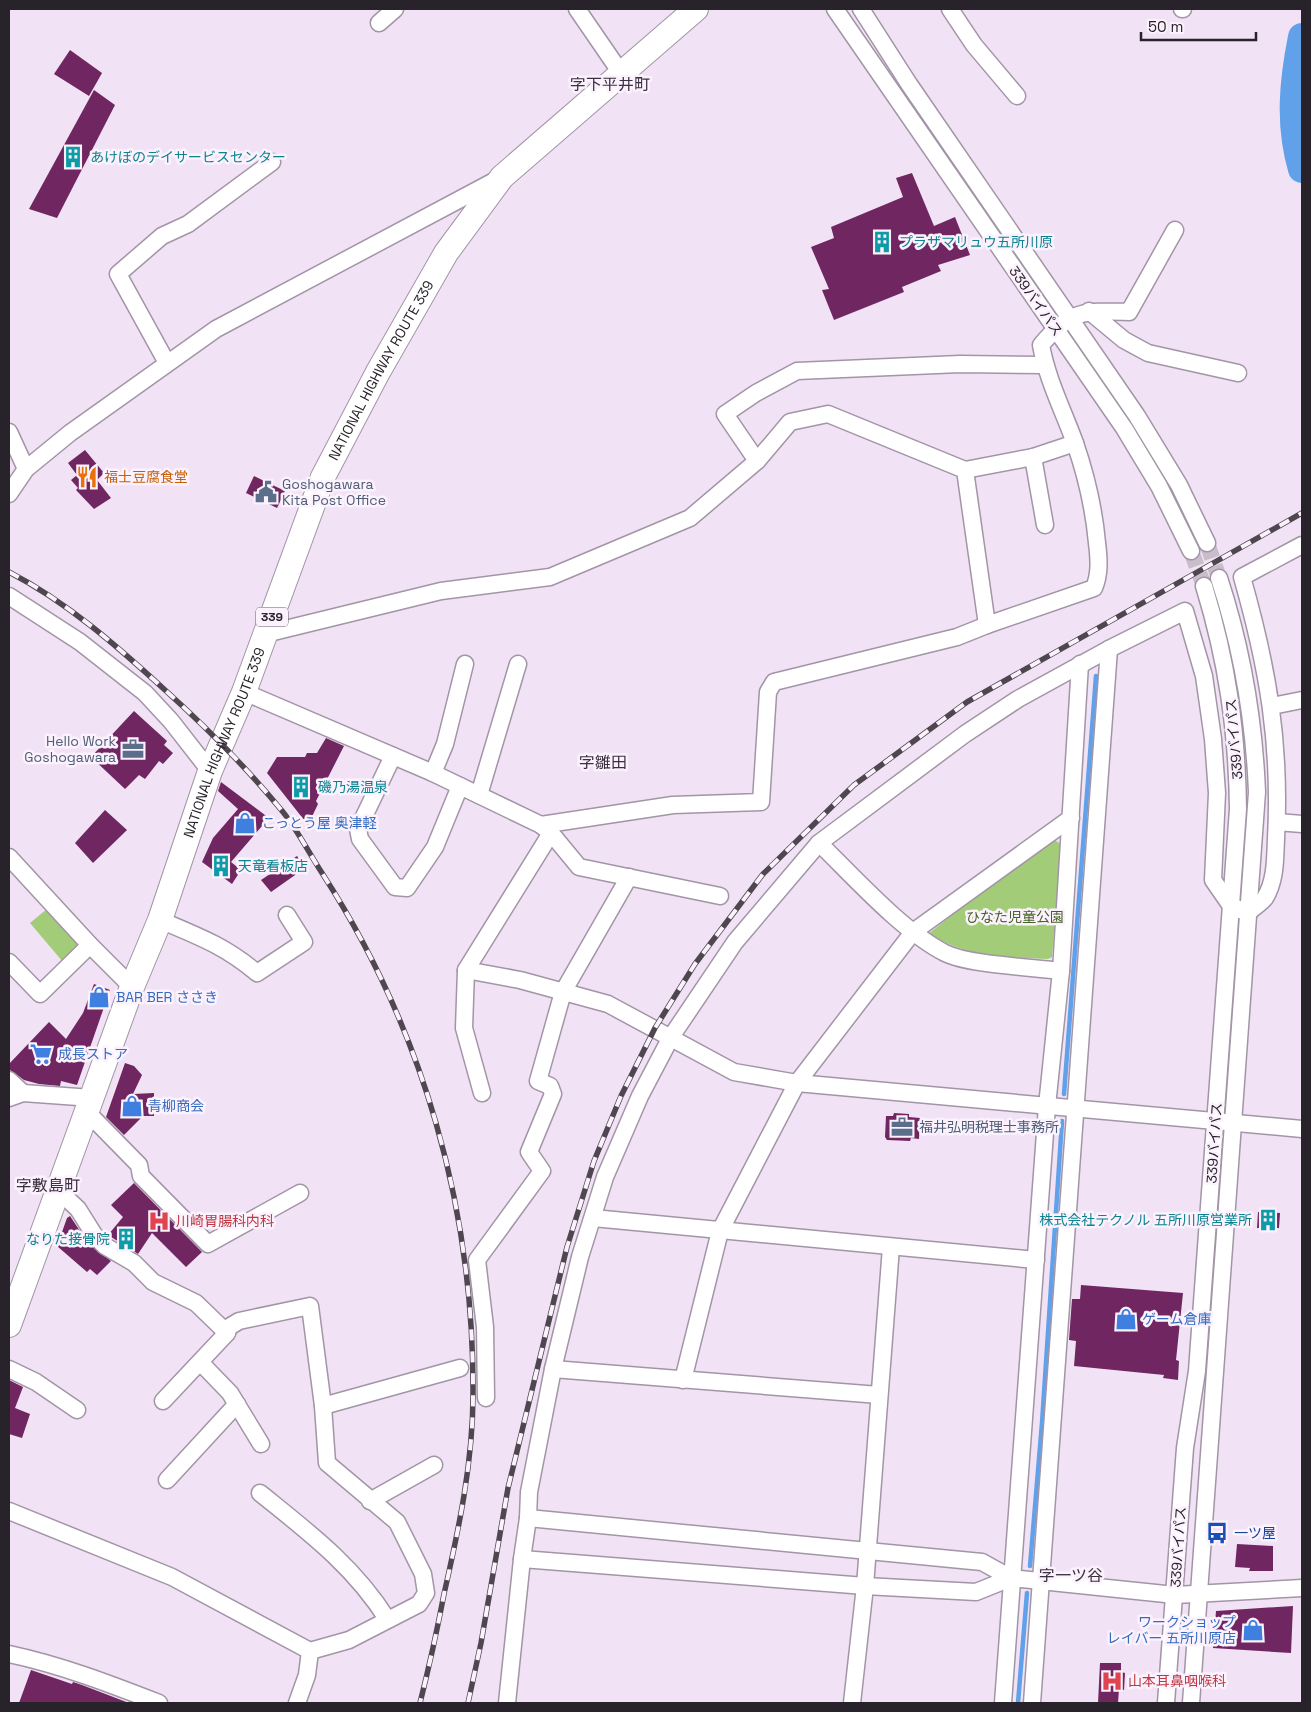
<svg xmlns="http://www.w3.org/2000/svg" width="1311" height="1712" font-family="'Space Grotesk','Noto Sans JP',sans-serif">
  <rect width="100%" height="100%" fill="#f1e3f5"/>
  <!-- green -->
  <g fill="#a3cc78">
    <path d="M1051,838L1061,844L1052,957L1048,959C1003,957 968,957 928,934Z"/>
    <polygon points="47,909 77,942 77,949 63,962 30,923"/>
  </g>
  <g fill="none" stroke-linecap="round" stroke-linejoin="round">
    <!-- stream -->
    <g stroke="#61a1ea" stroke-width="4.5">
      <polyline points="1064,1094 1096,676"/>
      <polyline points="1030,1566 1042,1423 1062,1121"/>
      <polyline points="1018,1703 1027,1593"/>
    </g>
    <!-- river -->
    <path stroke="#61a1ea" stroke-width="28" d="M1302,37C1293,82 1289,125 1302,169"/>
  </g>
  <!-- building -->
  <g fill="#702660">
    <polygon points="70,50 102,73 89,96 54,74"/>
    <polygon points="94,90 115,105 57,218 29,209"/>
    <polygon points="912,173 934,226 955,217 970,255 938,265 941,271 902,287 904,292 834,320 822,290 829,289 811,247 834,238 831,227 903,197 896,178"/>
    <polygon points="85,450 104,473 97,480 111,498 94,509 76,490 78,488 71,480 77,475 68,463"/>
    <polygon points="254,476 285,491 277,508 246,493"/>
    <polygon points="134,711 167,741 164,745 173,753 163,764 159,761 145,779 139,775 125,789 91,757"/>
    <polygon points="326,738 344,746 316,801 318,804 308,825 267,773 277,757 305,757 307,753 317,753"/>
    <polygon points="221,782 269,818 231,862 241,870 232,884 202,862 213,838 238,809 218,791"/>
    <polygon points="105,810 127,830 93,863 75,843"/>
    <polygon points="297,856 305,868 271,892 261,880"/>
    <polygon points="94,984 110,990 77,1085 61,1081 60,1086 39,1084 24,1080 10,1070 9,1064 49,1022 66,1039 83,1013"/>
    <polygon points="125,1063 134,1066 142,1075 133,1094 154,1093 154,1116 143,1116 124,1135 106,1117"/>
    <polygon points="894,1113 909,1114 909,1117 920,1118 919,1139 911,1138 910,1141 887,1140 885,1137 886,1116 893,1116"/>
    <polygon points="134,1183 202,1252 186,1267 152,1233 138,1254 108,1235 123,1217 111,1205"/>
    <polygon points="1258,1212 1280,1213 1279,1228 1257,1228"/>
    <polygon points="70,1216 88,1243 111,1261 97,1275 90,1269 87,1272 57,1246 67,1218"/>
    <polygon points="1081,1285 1183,1293 1176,1360 1179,1361 1178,1380 1163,1378 1164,1375 1074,1366 1076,1341 1069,1340 1072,1299 1080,1299"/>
    <polygon points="9,1380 23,1387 15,1408 30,1414 22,1438 9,1434"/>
    <polygon points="1237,1544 1273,1546 1273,1571 1249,1571 1250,1568 1235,1567"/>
    <polygon points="1293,1606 1291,1653 1213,1648 1216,1611"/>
    <polygon points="1100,1663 1121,1663 1121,1672 1125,1673 1124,1690 1119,1689 1118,1703 1098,1703"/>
    <polygon points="31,1670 72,1684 73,1682 82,1685 129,1703 19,1703"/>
  </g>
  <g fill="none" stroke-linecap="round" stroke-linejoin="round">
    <!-- minor-tunnel -->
    <g stroke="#c9bdcc" stroke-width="16" stroke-dasharray="16 8" stroke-linecap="butt">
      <polyline points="1207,543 1219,578"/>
      <polyline points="1191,551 1204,586"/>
    </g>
    <!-- minor casing -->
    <g stroke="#a295a6" stroke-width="19">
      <g id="minor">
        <polyline points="577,9 621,73"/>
        <polyline points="835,9 1124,428 1159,486 1191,551"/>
        <polyline points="861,9 909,84 1137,416 1179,485 1207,543"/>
        <polyline points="950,9 974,45 1017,96"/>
        <polyline points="1182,9 1183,9"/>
        <polyline points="379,23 395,9"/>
        <polyline points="1089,311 1124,340 1148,353 1238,373"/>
        <polyline points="167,363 118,274 162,236 188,224 272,162"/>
        <polyline points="9,432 26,469"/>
        <polyline points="1033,457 1045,525"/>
        <polyline points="757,461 725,414 756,393 797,371 960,364 1044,365"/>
        <polyline points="965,470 1033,457 1075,443"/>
        <polyline points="9,494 26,469 70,433 216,329 498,179"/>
        <polyline points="9,596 80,642 145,693 171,721 210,771"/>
        <path d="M265,634L441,591L550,577L690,518L757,461L790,422L828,414L965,470L987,625L1094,588C1100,574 1099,559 1097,543C1094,509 1086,475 1075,443C1063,410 1047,379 1041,345C1071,309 1085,311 1129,312L1175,230"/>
        <polyline points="244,692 433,773 541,825 551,833 466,970 520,980 608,1004 734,1072 797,1083 1302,1129"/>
        <polyline points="1272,706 1302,700"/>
        <polyline points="393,756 358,829 360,839 395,887 407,888 435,847 460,786"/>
        <polyline points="433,773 445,744 465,664"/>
        <polyline points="479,795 518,664"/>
        <polyline points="1277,822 1302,824"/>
        <polyline points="541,825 673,805 761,802 768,692 774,682 957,637 987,625"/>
        <polyline points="551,833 579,867 720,896"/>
        <path d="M819,843C854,877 902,931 945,953C969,965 1032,967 1061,971"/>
        <polyline points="9,857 90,945 132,987"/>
        <path d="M160,920C198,936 225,946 257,973L304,942L287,915"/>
        <polyline points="9,962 40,994 90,945"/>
        <polyline points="466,970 464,1028 482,1093"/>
        <polyline points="9,1080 23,1093"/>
        <polyline points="9,1098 23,1093 92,1098"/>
        <polyline points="87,1112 139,1165 141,1176 208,1244 300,1193"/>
        <polyline points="593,1218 1036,1260"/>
        <polyline points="200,1362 230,1393 261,1444"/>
        <polyline points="9,1369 36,1382 77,1410"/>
        <polyline points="553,1369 879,1395"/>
        <polyline points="683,1380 720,1231 797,1083 913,932 1071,818"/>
        <polyline points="486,1398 485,1327 477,1260 542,1171 529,1152 553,1094 550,1086 538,1081 563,992 629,877"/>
        <polyline points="163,1401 227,1333"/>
        <polyline points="323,1406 460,1368"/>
        <polyline points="167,1480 237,1404"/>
        <path d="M260,1493C307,1531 354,1566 387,1619"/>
        <polyline points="370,1501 434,1465"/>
        <polyline points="9,1511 172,1577 310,1651 349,1640 419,1604 426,1593 423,1574 397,1522 327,1463 323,1406 310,1306 239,1321 229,1327 227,1333 196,1303 153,1282 134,1263 105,1246 95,1236 78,1209 59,1191"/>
        <polyline points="528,1518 982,1562 1011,1578 1175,1595 1302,1588"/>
        <polyline points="522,1559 865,1586 976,1592 1011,1578"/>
        <path d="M9,1654C61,1665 110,1684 159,1703"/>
        <polyline points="297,1703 307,1675 310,1651"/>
        <polyline points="507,1703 522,1559 528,1518 529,1492 553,1369 580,1257 605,1177 640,1096 671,1037 735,942 819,843 965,734 1018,699 1109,649"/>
        <polyline points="852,1703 865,1586 891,1247"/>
        <polyline points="1003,1703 1047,1106 1061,971 1080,664"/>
        <path d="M1032,1703L1109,649L1185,611L1204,676L1213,739L1217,793L1213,880L1231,906L1248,913C1253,908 1261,903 1265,898C1276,880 1275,858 1276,839C1281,744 1268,668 1242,577L1302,545"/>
        <path d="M1166,1703L1185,1448L1197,1371L1238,809C1237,730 1227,661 1204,586"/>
        <path d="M1191,1703L1257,792C1254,719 1242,648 1219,578"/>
      </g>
    </g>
    <!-- highway casing -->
    <g stroke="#a295a6" stroke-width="26">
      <g id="highway">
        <path id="s1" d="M9,1325L132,987L160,920L210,771L244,692L323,477L378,372L446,253L502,177L696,9"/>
      </g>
    </g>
    <!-- minor -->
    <use href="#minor" stroke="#fff" stroke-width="16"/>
    <!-- highway -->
    <use href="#highway" stroke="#fff" stroke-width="24"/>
    <!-- rail casing -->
    <g stroke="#4e4750" stroke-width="5.5">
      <g id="rail">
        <path d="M9,572C67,602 117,646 165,690C207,728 247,768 283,812C298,831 309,853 322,873C423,1029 474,1208 473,1394C473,1462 459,1528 444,1594C437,1631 429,1667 420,1703"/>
        <polyline points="468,1703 481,1643 508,1488 567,1247 594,1161 621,1096 655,1028 695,964 763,874 854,785 967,702 1302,513"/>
      </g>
    </g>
    <!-- rail -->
    <use href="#rail" stroke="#fbf2fe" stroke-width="4" stroke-dasharray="11" stroke-linecap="butt"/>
  </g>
  <!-- icons -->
  <defs>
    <g id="building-bare" transform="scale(1.725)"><path d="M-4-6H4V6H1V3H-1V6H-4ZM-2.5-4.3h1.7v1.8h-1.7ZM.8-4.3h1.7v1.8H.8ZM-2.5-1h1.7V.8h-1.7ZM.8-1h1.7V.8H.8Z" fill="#0f9aa8" stroke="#fbf2fe" stroke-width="2.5" paint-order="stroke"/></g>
    <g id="restaurant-bare" transform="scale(1.725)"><path d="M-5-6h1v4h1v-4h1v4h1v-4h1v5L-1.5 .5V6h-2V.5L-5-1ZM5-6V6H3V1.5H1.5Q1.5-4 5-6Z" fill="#e8710a" stroke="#fbf2fe" stroke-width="2.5" paint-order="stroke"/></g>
    <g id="civic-bare" transform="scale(1.725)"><path d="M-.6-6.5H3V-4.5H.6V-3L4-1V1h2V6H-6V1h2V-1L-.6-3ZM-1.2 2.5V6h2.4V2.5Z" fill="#5c6f8a" stroke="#fbf2fe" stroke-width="2.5" paint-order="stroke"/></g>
    <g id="office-bare" transform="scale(1.725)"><path d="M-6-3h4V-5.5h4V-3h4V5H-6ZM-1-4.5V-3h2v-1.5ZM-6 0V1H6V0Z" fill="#5c6f8a" stroke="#fbf2fe" stroke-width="2.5" paint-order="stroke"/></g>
    <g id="shop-bare" transform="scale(1.725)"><path d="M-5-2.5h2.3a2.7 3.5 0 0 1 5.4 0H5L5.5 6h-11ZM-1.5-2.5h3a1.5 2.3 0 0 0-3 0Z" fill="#3f7fe0" stroke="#fbf2fe" stroke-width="2.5" paint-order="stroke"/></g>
    <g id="supermarket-bare" transform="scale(1.725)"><path d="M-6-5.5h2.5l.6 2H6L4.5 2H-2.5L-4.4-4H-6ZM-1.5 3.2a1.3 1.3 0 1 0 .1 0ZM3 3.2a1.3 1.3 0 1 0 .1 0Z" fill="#3f7fe0" stroke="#fbf2fe" stroke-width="2.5" paint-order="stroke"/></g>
    <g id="hospital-bare" transform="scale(1.725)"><path d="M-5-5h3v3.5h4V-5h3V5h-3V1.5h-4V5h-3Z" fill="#e0444e" stroke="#fbf2fe" stroke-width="2.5" paint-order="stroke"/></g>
    <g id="bus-bare" transform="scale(1.725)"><path d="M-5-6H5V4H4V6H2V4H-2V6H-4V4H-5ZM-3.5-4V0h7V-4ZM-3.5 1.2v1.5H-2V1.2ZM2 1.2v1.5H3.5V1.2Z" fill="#1a4fb4" stroke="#fbf2fe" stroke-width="2.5" paint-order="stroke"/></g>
  </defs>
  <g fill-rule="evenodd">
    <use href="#building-bare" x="73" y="157"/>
    <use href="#building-bare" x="882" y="242"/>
    <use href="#restaurant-bare" x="87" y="477"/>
    <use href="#civic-bare" x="266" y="492"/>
    <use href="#office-bare" x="133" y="749"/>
    <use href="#building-bare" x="301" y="787"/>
    <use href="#shop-bare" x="245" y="823"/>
    <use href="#building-bare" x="221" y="866"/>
    <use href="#shop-bare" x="99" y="997"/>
    <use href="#supermarket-bare" x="41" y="1054"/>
    <use href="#shop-bare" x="132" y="1106"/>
    <use href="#office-bare" x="902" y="1127"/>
    <use href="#building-bare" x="1268" y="1220"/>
    <use href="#hospital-bare" x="159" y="1221"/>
    <use href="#building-bare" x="126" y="1239"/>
    <use href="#shop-bare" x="1126" y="1319"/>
    <use href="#bus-bare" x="1217" y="1533"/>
    <use href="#shop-bare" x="1253" y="1630"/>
    <use href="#hospital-bare" x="1112" y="1681"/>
  </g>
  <g text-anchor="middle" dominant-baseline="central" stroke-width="5" stroke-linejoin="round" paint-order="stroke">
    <!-- shield labels -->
    <rect fill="#fbf2fe" stroke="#67616a" stroke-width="1" x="256" y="607.5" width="32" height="19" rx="4"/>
    <g font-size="12" font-weight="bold" fill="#28232a">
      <text x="272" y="617">339</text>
    </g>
    <!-- culture labels -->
    <g font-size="14" fill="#0d838f" stroke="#fbf2fe" text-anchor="start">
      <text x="90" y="157">あけぼのデイサービスセンター</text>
      <text x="899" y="242">プラザマリュウ五所川原</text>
      <text x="318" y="787">磯乃湯温泉</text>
      <text x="238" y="866">天竜看板店</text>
      <text x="1252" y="1220" text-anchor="end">株式会社テクノル 五所川原営業所</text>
      <text x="110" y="1239" text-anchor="end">なりた接骨院</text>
    </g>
    <!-- street labels -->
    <g font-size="14" fill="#28232a" stroke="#fbf2fe">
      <text transform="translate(1036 301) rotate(55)">339バイパス</text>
      <text stroke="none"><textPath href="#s1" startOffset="1026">NATIONAL HIGHWAY ROUTE 339</textPath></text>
      <text transform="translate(1234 739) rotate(-95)">339バイパス</text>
      <text stroke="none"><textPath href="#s1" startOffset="621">NATIONAL HIGHWAY ROUTE 339</textPath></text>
      <text transform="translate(1214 1143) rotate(-86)">339バイパス</text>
      <text transform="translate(1178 1547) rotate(-86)">339バイパス</text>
    </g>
    <!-- food labels -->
    <g font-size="14" fill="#c56008" stroke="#fbf2fe" text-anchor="start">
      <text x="104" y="477">福士豆腐食堂</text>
    </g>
    <!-- service labels -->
    <g font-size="14" fill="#4e5e75" stroke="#fbf2fe" text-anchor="start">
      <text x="282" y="484">Goshogawara<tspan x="282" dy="16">Kita Post Office</tspan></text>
      <text x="116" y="741" text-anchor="end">Hello Work<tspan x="116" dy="16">Goshogawara</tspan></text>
      <text x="919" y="1127">福井弘明税理士事務所</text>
    </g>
    <!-- shop labels -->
    <g font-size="14" fill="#366cbe" stroke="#fbf2fe" text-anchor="start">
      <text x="262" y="823">こっとう屋 奥津軽</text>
      <text x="116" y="997">BAR BER ささき</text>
      <text x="58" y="1054">成長ストア</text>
      <text x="148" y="1106">青柳商会</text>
      <text x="1142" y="1319">ゲーム倉庫</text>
      <text x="1236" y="1622" text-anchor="end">ワークショップ<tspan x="1236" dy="16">レイバー 五所川原店</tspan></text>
    </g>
    <!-- park labels -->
    <g font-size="14" fill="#456024" stroke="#fbf2fe">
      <text x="1015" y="917">ひなた児童公園</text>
    </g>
    <!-- health labels -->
    <g font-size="14" fill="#be3a42" stroke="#fbf2fe" text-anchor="start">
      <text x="176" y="1221">川崎胃腸科内科</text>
      <text x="1128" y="1681">山本耳鼻咽喉科</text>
    </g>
    <!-- transit labels -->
    <g font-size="14" fill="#164399" stroke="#fbf2fe" text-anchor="start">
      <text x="1234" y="1533">一ツ屋</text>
    </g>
    <!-- quarter labels -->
    <g font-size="16" fill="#3b303f" stroke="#fbf2fe">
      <text x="610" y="84">字下平井町</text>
      <text x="603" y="762">字雛田</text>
      <text x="48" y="1185">字敷島町</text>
      <text x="1071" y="1575">字一ツ谷</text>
    </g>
  </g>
  <!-- border -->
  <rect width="1311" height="1712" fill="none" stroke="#28232a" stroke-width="20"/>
  <!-- scale -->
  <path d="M1141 32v8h115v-8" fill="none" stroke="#28232a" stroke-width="2.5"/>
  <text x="1148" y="32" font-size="15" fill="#28232a" stroke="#fbf2fe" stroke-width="4" paint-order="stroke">50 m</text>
</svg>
